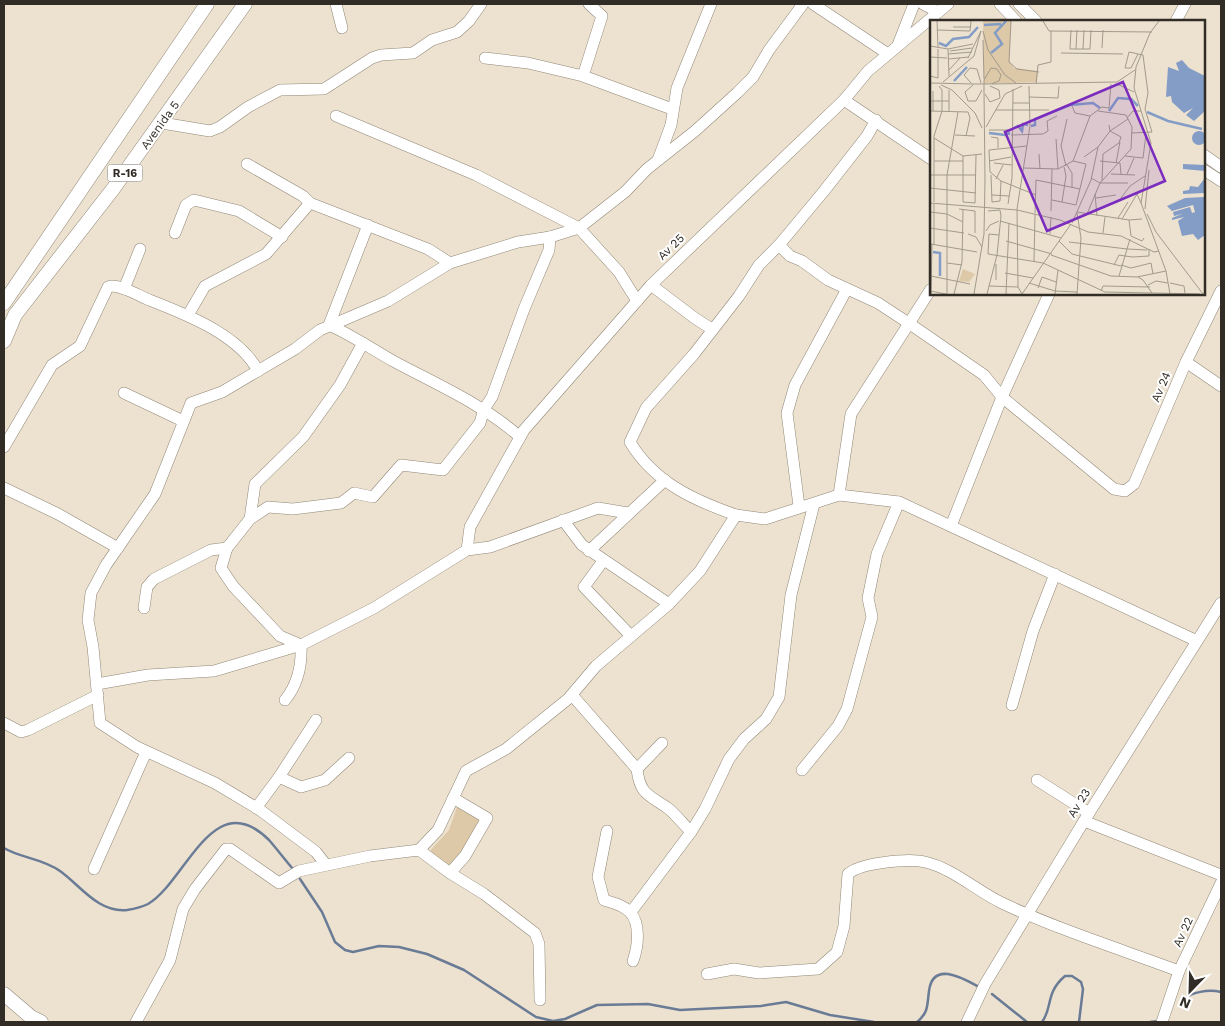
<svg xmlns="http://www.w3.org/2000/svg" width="1225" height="1026" font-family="'Work Sans',sans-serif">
  <rect width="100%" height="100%" fill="#ede2d0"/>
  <!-- green -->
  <polygon fill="#ddc8a7" points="457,807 480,821 462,853 450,868 429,852 449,830"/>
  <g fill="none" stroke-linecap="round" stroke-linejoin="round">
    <!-- stream -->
    <g stroke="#6a7b96" stroke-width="2.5">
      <path d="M4,848C20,858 42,858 60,871C80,885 98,913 127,910C133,909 142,907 148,904C186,882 213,784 269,840C277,849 285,860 293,869"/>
      <polyline points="300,879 322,912 335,942 345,950 353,952 379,946 399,947 427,954 464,970 536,1017 553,1021 565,1019 597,1005 648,1004 680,1010 761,1006 786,1002 830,1015 874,1022"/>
      <polyline points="992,994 1027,1022"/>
      <path d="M1182,1000C1192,992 1208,989 1221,992"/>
      <path d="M917,1022C929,1012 927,1005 929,991C933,960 964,979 979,987"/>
      <path d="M1042,1022C1053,1007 1045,993 1065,976H1072L1081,982L1083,989L1079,1022"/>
      <polyline points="1150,1022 1159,1021"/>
    </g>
    <!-- minor casing -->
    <g stroke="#918777" stroke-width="12">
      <g id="minor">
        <polyline points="336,4 342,28"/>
        <polyline points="813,4 888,54"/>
        <polyline points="923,4 938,12"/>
        <polyline points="1000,4 1016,21"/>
        <polyline points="1019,4 1036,21"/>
        <polyline points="1176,21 1185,4"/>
        <polyline points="898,45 914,4"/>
        <polyline points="485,58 528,63 583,76 672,109"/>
        <polyline points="583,76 602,16 589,4"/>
        <polyline points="844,100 931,159"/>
        <polyline points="336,116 476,175 579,228 619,272 637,301"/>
        <polyline points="162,123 210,131 220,127 248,107 280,90 324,89 372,58 381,55 413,53 432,40 457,32 469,21 481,4"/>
        <polyline points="1204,155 1221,167"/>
        <polyline points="658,160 671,125 677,88 711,4"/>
        <polyline points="247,164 303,196 310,203 428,249 450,263"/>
        <polyline points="1204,170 1221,181"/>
        <path d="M368,225L329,325C352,335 373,350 395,362C438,385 484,405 520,437"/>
        <polyline points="175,233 186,205 194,200 239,211 282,237"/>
        <polyline points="779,245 790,256 802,261 828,280 878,303 910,324 984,375 1002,397 1114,489 1125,491 1134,484 1186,362 1221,291"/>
        <polyline points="651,285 696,319 712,329"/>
        <polyline points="124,289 140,249"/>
        <polyline points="188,315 205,286 266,254 310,203"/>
        <polyline points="1186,362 1221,386"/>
        <polyline points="124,393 183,421"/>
        <path d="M4,447L52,365L80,346L108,287L111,286C123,286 136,294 147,299C183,313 239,334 258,371"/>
        <polyline points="4,488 58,514 118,548"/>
        <polyline points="839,495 851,414 931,289"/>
        <polyline points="799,506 787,413 795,385 847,289"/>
        <path d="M736,515C693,500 654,482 630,442L646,408L694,354L739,296L759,265L779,245L824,191L867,136L876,120"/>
        <polyline points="250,519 255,484 303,437 340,385 363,343"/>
        <polyline points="563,520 582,545 669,604"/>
        <polyline points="951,526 1002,397 1049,294"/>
        <polyline points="467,550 470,527 524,430 651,285 844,100 868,71 948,4"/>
        <polyline points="589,551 665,480"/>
        <polyline points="603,561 584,587 631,636"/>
        <polyline points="144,608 147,587 154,579 211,550 227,548"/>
        <polyline points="97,684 148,675 214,671 301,645 374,608 467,550 490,547 598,508 628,513"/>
        <polyline points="572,695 637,769 662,743"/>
        <path d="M285,700C298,684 302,666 301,645L280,636L233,586L221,568L227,548L250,519L268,507L293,509L341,503L354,493L373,497L401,465L443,470L480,423L484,409L492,397L524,309L549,250L550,237"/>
        <polyline points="1012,705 1033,631 1055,574"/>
        <polyline points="4,723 21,732 28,730 98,695"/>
        <path d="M637,769C640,796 650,795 669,809C677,816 684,825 691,832"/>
        <polyline points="802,770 838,726 847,709 872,617 868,598 877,554 899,502"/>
        <polyline points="279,777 316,720"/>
        <polyline points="1037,780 1089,813"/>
        <polyline points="256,808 279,777 301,787 325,780 349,758"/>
        <polyline points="1084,821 1221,875"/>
        <path d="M607,831L598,877L604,900C613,903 623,905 630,912C641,924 638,947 633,961"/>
        <polyline points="419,850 438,830 466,771 506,749 568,699 596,666 669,604 700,571 736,515 765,519 839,495 899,502 1197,641"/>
        <polyline points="326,865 316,852 260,810 215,783 137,747 100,723 93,647 88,620 91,593 106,565 155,494 191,403 222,392 295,349 320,330 388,301 450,263 518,242 550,237 579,228 625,192 647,169 695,131 737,93 753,77 769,50 803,4"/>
        <polyline points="94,869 146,752"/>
        <polyline points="450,873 465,856 487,818 453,798"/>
        <polyline points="631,912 691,832 705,809 729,759 744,739 766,719 779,697 791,595 814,504"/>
        <path d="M707,974L734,969L759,973L818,969L837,952L844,926L848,874C860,863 908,858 925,862C952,868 977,891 1002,903C1059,930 1120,949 1179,971"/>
        <polyline points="136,1022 170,960 183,909 195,889 226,849 230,849 279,883 299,871 370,856 419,850 450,873 484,894 535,933 539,944 540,1000"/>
        <polyline points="967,1022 985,984 1084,821 1221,603"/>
        <polyline points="1162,1022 1179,971 1221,883"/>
      </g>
    </g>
    <!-- major casing -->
    <g stroke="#918777" stroke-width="15">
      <g id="major">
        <polyline points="4,303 207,4"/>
        <polyline points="4,341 15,315 113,189 245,4"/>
        <polyline points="4,994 31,1017 41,1022"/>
      </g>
    </g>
    <!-- minor -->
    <use href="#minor" stroke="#fff" stroke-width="11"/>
    <!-- major -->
    <use href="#major" stroke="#fff" stroke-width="14"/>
  </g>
  <g text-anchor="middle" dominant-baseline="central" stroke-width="4" stroke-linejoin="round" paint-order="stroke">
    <!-- shield labels -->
    <rect fill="#fff" stroke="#6f6c67" stroke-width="1" x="107.5" y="164.5" width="35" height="17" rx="4"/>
    <g font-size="11" font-weight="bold" fill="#312d26">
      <text x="125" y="173">R-16</text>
    </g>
    <!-- street labels -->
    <g font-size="12" fill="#312d26" stroke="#fff">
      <text transform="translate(160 125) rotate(-54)">Avenida 5</text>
      <text transform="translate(671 247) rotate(-44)">Av 25</text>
      <text transform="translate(1161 387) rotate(-67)">Av 24</text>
      <text transform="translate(1079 803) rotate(-58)">Av 23</text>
      <text transform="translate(1183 932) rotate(-65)">Av 22</text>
    </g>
  </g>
  <!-- overview -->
  <g transform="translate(930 20)">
    <rect width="275" height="275" fill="#ede2d0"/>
    <path d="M53,1H81L79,40L84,48L108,51L107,62L54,64ZM33,249L45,254L39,262L29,261Z" fill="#ddc8a7"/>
    <path d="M252,40L259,48L275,56V91L264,101L256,95L263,88L254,93L242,82L241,76L236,77L238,47L249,51L246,43ZM262 118a7 7 0 1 1 14 0a7 7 0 1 1-14 0ZM253,144L275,145V151L253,149ZM275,158V215L268,220L263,214L252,216L248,201L254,197L242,200V198L252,194L244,196L243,192L260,187L262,193L265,192L263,185L242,191L237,186L255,178L274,177V173L253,174V171L259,170L260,166L268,167Z" fill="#839dc6"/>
    <path fill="none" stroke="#839dc6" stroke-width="2.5" d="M54,5L71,4M9,23L16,26L23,19L39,17L48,7M61,33L72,24L65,13L76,1M24,61L37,47M179,91L188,78L201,79L208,86M217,92L238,101L272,109M101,106L105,105V99L140,85L163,83L170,88M84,108L88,106L92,111L93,104L98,105M59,113L75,115L80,113M3,232L10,233V256"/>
    <path fill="none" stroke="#a29a8c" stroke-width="1" d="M7,1L8,27M81,1L79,42L87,49L109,52M113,1L119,11L222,12M229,1L220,13L206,47L204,68L221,123L211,183L236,251L240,274M23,7H41M7,10L40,11L41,1M141,10L140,29H160M53,11L58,30L75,55L86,63M53,20L54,59M0,26L18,29L43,24M172,28L173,10M18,29L19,56M146,29L147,10M153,29L154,10M160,29L161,10M20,31L42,28M131,33L193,34M18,34L42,32M0,37L17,38M38,38L51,11M18,39L39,37M19,50L30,38M0,56L8,58V29M13,62L44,36L51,11M0,63L43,64H61L69,61L71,55L67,49L61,48L54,60V71L55,160L54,214L44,274M41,63L34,55L40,48L47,49L51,63M62,64L187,62L205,50M106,64L108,45L121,42V11M187,64L204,72M11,65L22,70L45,93L52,108M43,65L35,72L38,81H46L52,70M19,70V92M55,74L60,82L70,78L69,70L60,66M99,77L128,78L129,66M0,81H19M83,83H99M142,86L145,93L160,96L172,87L179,88L181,64M66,90H119M0,91L38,92M3,91V71M197,98L203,91H211M56,107L75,74L92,66M59,110H79M201,113L222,112L215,89L218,73L213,35L208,34L204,33L199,32L195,48H201L208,34M25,115L45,116M81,115L113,114L118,111L117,101L127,96M36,116L40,98L38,92M61,117L68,118V128M4,118L33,136L52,134M126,119L128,149M97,126L59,130L60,152L71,161L106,175M109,134L110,149M33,136V182L45,183L46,135M195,136L213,138L216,114M154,137L168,127L180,111L198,99M4,141H33M59,141L81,137M143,141L156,144L146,185M170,141L190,143L191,154M64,143L82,145M186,143L190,122M137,145L142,153V168M136,146L131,126L137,99M93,148L128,149L143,141L160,96M181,154L205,155M197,154L204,138M0,155H46M61,155L62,182L70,181L71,161M161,158L170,163H198M66,159L73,145M172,161L173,134L189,123L191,117L180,111L179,105M0,168L46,173M165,174L167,196M62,175L79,176M166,178L186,175M122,180L146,185M4,182V116L12,91V70L9,66M132,182L136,156L134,147M188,182L200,166L215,156M0,183L87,190L130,200L158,212L191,216L224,232L229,231M4,184V225M78,184L82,158L83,69M29,189L45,191V213M215,189L219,150M121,191L122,149M0,192L17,194L33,202M147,192L199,200L212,199M105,193L106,160L150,169M147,193L151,218L147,274M157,194L170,163L201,129L202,107L196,95L168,91M217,194L226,212L273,274M188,198L198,182M192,199L207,174L211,183M199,200L201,216L212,221L214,218M70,201L131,218M142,203L161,160L168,127M0,208L34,213M56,211L60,205L69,201M173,213L175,197M38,214L46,217L52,227M120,214L121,197M69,215L59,214L58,234L113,243L175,272L270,274M200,219L197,229L217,230M76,221L122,234M129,221L142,234L191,246M139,222L197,229L195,236L203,237L219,236V229M1,224L47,232M121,235L181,256L207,257L236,251M104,242L105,194M17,243L32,245M184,245L189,235L195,236L189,256M191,245L201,248L221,243L223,254M75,253L103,258M1,256L40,264M208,257L213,260L222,273M66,260V244M99,263L125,271L147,272M240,263L254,266L255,273M218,265L226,261L238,263M59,266L88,267M108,268L112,257L126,262M0,271L16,274M171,271L173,266L220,267M1,274L2,224M17,274V155L28,92M24,274L32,242L33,190M57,274L67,235L71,196L70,190L58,191M76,274L79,203M92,274L88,267L87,189L100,106L99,66M92,274L141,204M125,274L128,250"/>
    <path fill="#7b2cbf" fill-opacity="0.15" stroke="#7b2cbf" stroke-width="2.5" d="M193,62L235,161L117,211L75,112Z"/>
    <rect width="275" height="275" fill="none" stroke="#312d26" stroke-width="2.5"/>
  </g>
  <!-- border -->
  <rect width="1225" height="1026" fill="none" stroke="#312d26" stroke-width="10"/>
  <!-- north arrow -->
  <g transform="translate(1190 991) rotate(203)" stroke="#ffffff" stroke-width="4" paint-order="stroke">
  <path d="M0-4L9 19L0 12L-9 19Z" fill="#312d26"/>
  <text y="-8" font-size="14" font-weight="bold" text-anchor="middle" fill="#312d26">N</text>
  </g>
</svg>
